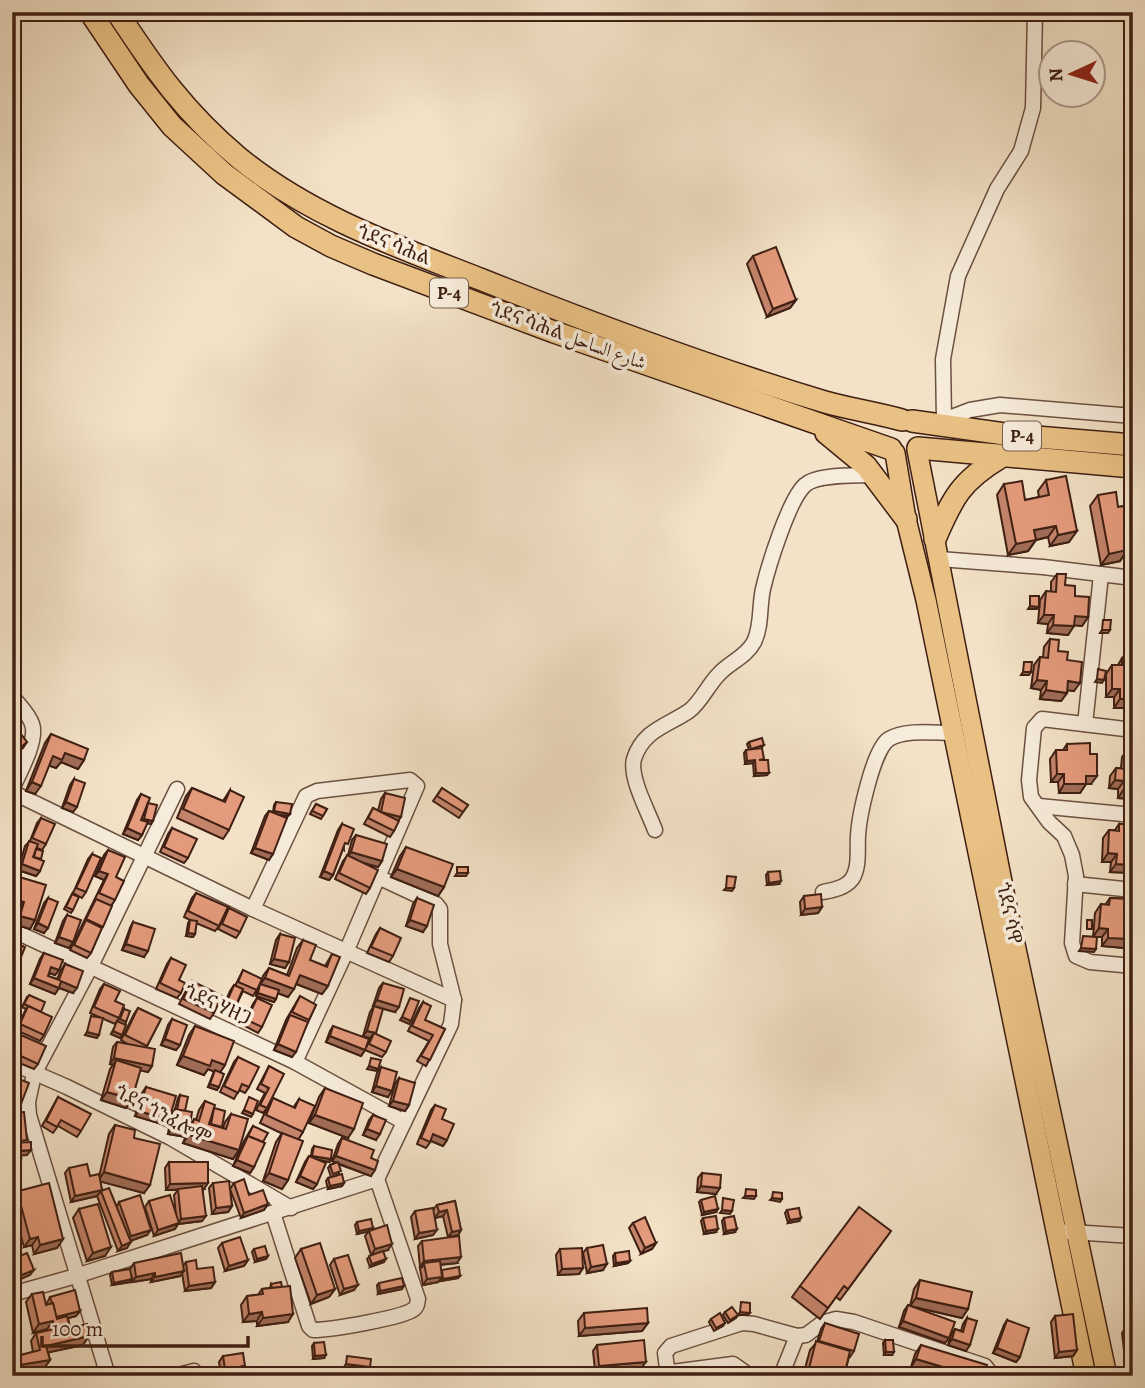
<svg xmlns="http://www.w3.org/2000/svg" width="1145" height="1388" font-family="Alegreya,Amiri,'Noto Serif Ethiopic',serif">
  <rect width="100%" height="100%" fill="#f3e2c7"/>
  <filter id="stains"><feTurbulence type="fractalNoise" baseFrequency=".00286" numOctaves="4"/><feColorMatrix values="0 0 0 0 .2 0 0 0 0 .09 0 0 0 0 .02 0 0 0 .5 -.17"/></filter>
  <radialGradient id="worn" r=".72"><stop offset=".6" stop-color="#630" stop-opacity="0"/><stop offset="1" stop-color="#630" stop-opacity=".3"/></radialGradient>
  <g fill="none" stroke-linecap="round" stroke-linejoin="round">
    <!-- minor casing -->
    <g stroke="#6c5040" stroke-width="17">
      <g id="minor">
        <polyline points="944,420 943,359 958,276 997,189 1021,151 1033,108 1035,12"/>
        <polyline points="936,423 970,410 1000,405 1133,416"/>
        <polyline points="939,559 1043,567 1133,578"/>
        <path d="M12,696C19,705 29,714 32,724C38,740 19,774 12,789"/>
        <polyline points="1085,724 1101,575"/>
        <polyline points="1133,730 1042,719 1034,728 1029,780 1031,797 1049,822 1064,836 1072,855 1076,876 1072,943 1076,956 1090,962 1133,966"/>
        <polyline points="12,792 253,909 454,1000 451,1024 377,1179"/>
        <polyline points="1039,806 1133,815"/>
        <path d="M655,830C648,811 629,777 634,759C643,730 667,726 689,711C701,702 708,685 719,674C730,662 746,657 754,642C762,626 759,606 763,589C768,567 789,499 805,485C817,474 855,476 873,475"/>
        <polyline points="378,877 436,904 440,909 440,944 454,1000"/>
        <polyline points="1075,884 1133,890"/>
        <path d="M823,892C833,890 845,888 852,879C860,867 857,849 858,836C859,817 873,749 889,739C906,729 934,733 954,733"/>
        <polyline points="253,909 306,796 317,791 410,780 417,786 346,952 295,1062"/>
        <polyline points="12,930 295,1062 404,1122"/>
        <polyline points="12,1063 67,1087 169,1137 291,1208"/>
        <polyline points="1056,1231 1133,1236"/>
        <path d="M12,1294L76,1276L377,1179L418,1299C417,1303 418,1306 414,1309C403,1318 330,1330 313,1330L309,1326L273,1213"/>
        <polyline points="108,1376 29,1115 28,1102 34,1074 90,968 177,789"/>
        <polyline points="174,1376 194,1371"/>
        <polyline points="750,1376 733,1364 672,1372 667,1368 665,1353 671,1346 742,1323 754,1324 797,1336 806,1335 822,1323 836,1319 854,1322 985,1366 989,1371 988,1376"/>
        <polyline points="781,1376 797,1336"/>
      </g>
    </g>
    <!-- major casing -->
    <g stroke="#3f1f13" stroke-width="22">
      <g id="major">
        <polyline points="917,450 1006,902 1107,1376"/>
        <polyline points="895,453 906,519 926,600 1086,1376"/>
      </g>
    </g>
    <!-- highway casing -->
    <g stroke="#3f1f13" stroke-width="24">
      <g id="highway">
        <polyline points="90,12 139,85 172,126 224,174 296,227 331,246 373,264 554,332 891,449"/>
        <path d="M117,12C155,70 185,113 239,158C310,216 396,246 480,279C593,324 708,367 825,402C850,409 877,413 902,420"/>
        <polyline points="912,421 1012,435 1133,445"/>
        <polyline points="826,433 866,466 906,519"/>
        <polyline points="918,448 1133,467"/>
        <path d="M935,539C953,497 961,481 1001,457"/>
      </g>
    </g>
    <!-- minor -->
    <use href="#minor" stroke="#f7ecdb" stroke-width="14"/>
    <!-- major -->
    <use href="#major" stroke="#eac184" stroke-width="19"/>
    <!-- highway -->
    <use href="#highway" stroke="#eac184" stroke-width="21"/>
  </g>
  <!-- wall -->
  <g fill="#c4846b" stroke="#3f1f13" stroke-width="2">
    <polygon points="753,256 796,300 790,308 767,317 747,264"/>
    <polygon points="1046,480 1069,542 1050,546 1048,537 1036,540 1028,551 1008,555 997,495 1004,484 1025,500 1039,497 1038,491"/>
    <polygon points="1098,495 1118,507 1131,505 1130,500 1133,496 1133,549 1127,550 1120,561 1101,565 1090,506"/>
    <polygon points="1057,574 1075,596 1088,617 1082,626 1074,625 1068,635 1047,633 1048,624 1038,623 1040,600 1046,591 1051,592 1051,582"/>
    <polygon points="1050,639 1058,651 1067,660 1074,691 1067,690 1067,693 1061,701 1040,699 1041,690 1031,688 1034,665 1040,657 1043,657 1044,647"/>
    <polygon points="1122,658 1133,708 1114,708 1114,697 1106,697 1106,674 1112,665 1118,665"/>
    <polygon points="12,723 27,742 23,748 16,753 12,749"/>
    <polygon points="51,734 84,760 78,769 61,762 56,768 49,765 35,794 26,791 45,743"/>
    <polygon points="749,742 764,745 762,747 762,760 767,775 754,776 753,763 745,764 744,753 746,750 749,750 747,744"/>
    <polygon points="1067,744 1091,784 1086,784 1080,793 1059,793 1058,782 1051,782 1050,759 1056,750 1063,750"/>
    <polygon points="1128,749 1133,799 1118,798 1118,789 1109,788 1110,776 1116,768 1121,768 1122,757"/>
    <polygon points="74,779 73,812 62,808 70,785"/>
    <polygon points="192,788 223,801 230,790 229,830 223,839 177,818 186,796"/>
    <polygon points="442,788 468,805 459,818 433,801"/>
    <polygon points="385,793 398,821 394,831 390,837 364,824 373,808 378,811 381,799"/>
    <polygon points="141,794 148,803 151,824 147,823 142,835 138,840 123,834 137,800"/>
    <polygon points="276,802 290,814 288,816 281,815 269,860 251,853 265,816 269,811 273,812 274,805"/>
    <polygon points="316,804 327,809 321,819 310,814"/>
    <polygon points="41,818 46,844 42,850 37,848 36,850 41,859 40,871 36,876 18,870 25,846 30,841 37,823"/>
    <polygon points="342,824 344,850 343,849 333,875 329,880 320,877 338,830"/>
    <polygon points="1119,824 1133,873 1110,872 1111,862 1102,862 1103,838 1109,830 1115,830"/>
    <polygon points="172,828 188,858 184,863 160,852 168,834"/>
    <polygon points="356,835 382,861 378,867 363,863 370,888 366,894 335,879 343,861 348,855 352,840"/>
    <polygon points="406,847 444,887 438,896 391,877 400,856"/>
    <polygon points="108,850 116,877 115,900 111,906 91,953 87,958 70,950 104,880 95,876 104,855"/>
    <polygon points="92,854 86,892 82,898 73,893 88,859"/>
    <polygon points="768,872 779,884 767,885 766,875"/>
    <polygon points="16,876 35,920 30,929 14,924 18,911 12,909 12,880"/>
    <polygon points="196,893 219,926 215,931 196,923 195,934 193,937 186,936 188,923 190,920 192,921 184,917 192,898"/>
    <polygon points="72,894 73,910 71,913 64,909"/>
    <polygon points="804,896 822,907 818,913 801,915 800,902"/>
    <polygon points="48,898 44,933 34,929 44,903"/>
    <polygon points="417,898 423,932 406,926 413,904"/>
    <polygon points="1110,898 1133,899 1133,939 1130,939 1124,948 1102,946 1102,937 1093,937 1095,913 1101,904 1105,905"/>
    <polygon points="229,908 240,932 236,938 218,929"/>
    <polygon points="67,915 69,948 55,943 63,921"/>
    <polygon points="133,922 144,957 122,950 130,928"/>
    <polygon points="380,928 393,956 389,962 367,953 376,934"/>
    <polygon points="280,934 285,968 270,964 276,940"/>
    <polygon points="303,940 310,960 325,966 332,954 328,986 322,994 296,984 288,997 278,993 274,1002 256,996 258,988 253,996 243,991 234,1010 230,1016 221,1012 230,991 234,985 235,986 243,970 260,985 263,976 269,968 287,975 297,948"/>
    <polygon points="44,953 59,970 55,975 49,973 48,976 57,979 61,970 65,964 73,993 59,988 55,994 30,984 40,959"/>
    <polygon points="171,958 179,980 181,993 177,998 156,989 167,964"/>
    <polygon points="192,981 214,1013 210,1019 179,1004 188,987"/>
    <polygon points="383,983 395,1012 373,1006 379,988"/>
    <polygon points="104,984 115,1001 119,1018 115,1024 90,1013 100,989"/>
    <polygon points="300,996 316,1005 292,1057 274,1050 286,1020"/>
    <polygon points="27,997 41,1012 44,1035 40,1041 16,1030 26,1009 22,1007"/>
    <polygon points="257,998 262,1027 258,1033 243,1025 253,1004"/>
    <polygon points="423,1002 425,1020 445,1029 426,1066 417,1061 429,1041 408,1031 419,1008"/>
    <polygon points="374,1006 376,1034 386,1052 382,1057 365,1050 361,1056 326,1042 330,1031 333,1026 367,1046 370,1038 363,1036 370,1012"/>
    <polygon points="138,1008 161,1019 146,1048 152,1066 148,1072 140,1070 132,1099 126,1108 101,1100 110,1069 113,1065 110,1064 113,1047 117,1042 128,1044 121,1040 134,1014"/>
    <polygon points="124,1009 126,1022 120,1038 111,1034"/>
    <polygon points="172,1019 180,1045 176,1050 161,1045 168,1025"/>
    <polygon points="195,1026 225,1065 220,1072 217,1090 208,1087 214,1071 208,1069 204,1075 177,1065 189,1035"/>
    <polygon points="14,1032 38,1064 34,1069 12,1060 12,1034"/>
    <polygon points="238,1057 249,1087 245,1093 239,1090 234,1099 220,1092 234,1062"/>
    <polygon points="269,1066 267,1107 273,1098 293,1108 299,1099 303,1132 298,1140 288,1180 282,1189 263,1181 276,1142 282,1133 283,1134 260,1123 267,1108 263,1113 256,1110 265,1093 257,1089"/>
    <polygon points="381,1067 388,1097 372,1092 377,1073"/>
    <polygon points="399,1078 409,1105 405,1111 389,1106 395,1084"/>
    <polygon points="146,1087 165,1125 135,1116 142,1093"/>
    <polygon points="325,1088 348,1138 309,1123 319,1097"/>
    <polygon points="180,1095 190,1126 194,1119 196,1120 199,1110 205,1101 214,1108 222,1127 223,1128 225,1122 231,1114 239,1150 233,1159 183,1143 186,1135 185,1137 168,1134 171,1115 175,1109 178,1098"/>
    <polygon points="58,1097 81,1131 77,1137 58,1126 53,1133 42,1126"/>
    <polygon points="435,1105 442,1119 447,1140 443,1146 431,1141 426,1148 417,1144 431,1110"/>
    <polygon points="373,1115 376,1140 363,1135 369,1120"/>
    <polygon points="115,1125 134,1138 144,1193 100,1181 102,1190 117,1206 119,1202 147,1235 130,1241 127,1248 118,1251 97,1196 71,1202 65,1173 69,1168 90,1176 99,1177 109,1134"/>
    <polygon points="253,1126 263,1142 254,1167 250,1173 233,1166 244,1141"/>
    <polygon points="342,1138 371,1158 371,1176 338,1164 339,1174 332,1177 344,1183 342,1186 328,1189 326,1181 328,1178 331,1177 328,1168 330,1165 336,1163 332,1161 338,1144"/>
    <polygon points="314,1146 329,1162 320,1160 317,1184 313,1189 296,1182 305,1162 309,1156 311,1156 312,1149"/>
    <polygon points="169,1162 204,1189 203,1189 202,1221 178,1224 175,1229 154,1236 145,1207 149,1201 176,1215 174,1195 178,1190 166,1190 165,1168"/>
    <polygon points="702,1173 716,1194 697,1192 698,1178"/>
    <polygon points="213,1183 230,1189 234,1183 249,1195 268,1204 264,1210 241,1218 230,1189 232,1206 228,1212 212,1214 209,1188"/>
    <polygon points="15,1192 63,1239 57,1248 34,1254 32,1245 24,1247 14,1211"/>
    <polygon points="701,1200 716,1212 702,1215 699,1202"/>
    <polygon points="455,1201 461,1230 458,1235 448,1237 443,1216 435,1218 433,1235 415,1239 411,1217 415,1211 433,1210 437,1205"/>
    <polygon points="79,1209 105,1256 87,1261 73,1218"/>
    <polygon points="787,1210 799,1221 788,1223 785,1213"/>
    <polygon points="703,1218 716,1232 704,1234 701,1221"/>
    <polygon points="724,1218 735,1232 724,1234 722,1221"/>
    <polygon points="357,1222 371,1230 388,1250 383,1251 384,1262 370,1267 367,1259 371,1255 365,1236 369,1231 357,1234 355,1225"/>
    <polygon points="633,1223 656,1243 652,1249 641,1254 629,1228"/>
    <polygon points="891,1231 840,1300 836,1297 820,1319 792,1297 800,1286"/>
    <polygon points="422,1241 457,1263 440,1265 441,1270 460,1276 458,1278 441,1281 441,1279 438,1282 423,1285 420,1269 422,1267 420,1267 418,1246"/>
    <polygon points="222,1243 248,1260 244,1266 225,1271 218,1248"/>
    <polygon points="587,1248 603,1270 587,1273 583,1253"/>
    <polygon points="254,1249 268,1256 266,1259 255,1262 252,1252"/>
    <polygon points="301,1249 335,1289 329,1297 311,1304 295,1258"/>
    <polygon points="560,1249 583,1268 579,1274 558,1275 556,1255"/>
    <polygon points="615,1253 630,1261 628,1263 614,1266 613,1256"/>
    <polygon points="334,1259 354,1290 340,1295 330,1265"/>
    <polygon points="186,1262 215,1282 211,1288 185,1291 182,1273 180,1276 151,1282 151,1279 132,1282 132,1279 130,1282 112,1285 110,1275 112,1272 130,1269 134,1263 183,1266"/>
    <polygon points="920,1280 962,1318 911,1306 949,1338 945,1343 899,1327 904,1311 908,1305 910,1306 914,1289"/>
    <polygon points="379,1283 402,1289 378,1294 377,1285"/>
    <polygon points="271,1284 288,1322 257,1326 257,1321 243,1322 241,1305 247,1296 258,1295 262,1289 270,1288"/>
    <polygon points="32,1294 46,1305 50,1297 80,1311 76,1316 68,1318 70,1328 83,1345 48,1352 50,1360 44,1368 13,1373 12,1362 17,1356 33,1352 31,1341 36,1333 47,1330 47,1329 33,1333 26,1302"/>
    <polygon points="725,1312 738,1315 736,1318 728,1323 723,1315"/>
    <polygon points="584,1313 648,1323 642,1331 579,1336 578,1321"/>
    <polygon points="1055,1316 1077,1350 1073,1356 1055,1358 1051,1322"/>
    <polygon points="967,1318 966,1351 948,1345 951,1335 955,1329 961,1331 963,1324"/>
    <polygon points="711,1319 725,1323 723,1326 714,1331 709,1322"/>
    <polygon points="1007,1320 1020,1357 1016,1362 993,1353 1004,1325"/>
    <polygon points="1133,1321 1133,1376 1127,1376 1122,1333 1129,1322"/>
    <polygon points="825,1323 854,1351 850,1357 849,1357 844,1376 803,1376 810,1350 817,1342 821,1329"/>
    <polygon points="885,1340 892,1355 884,1355 883,1343"/>
    <polygon points="314,1343 324,1358 313,1359 312,1346"/>
    <polygon points="597,1345 642,1367 600,1371 600,1376 561,1376 563,1373 595,1370 593,1351"/>
    <polygon points="921,1345 983,1376 939,1376 911,1367 915,1354"/>
    <polygon points="223,1356 243,1369 245,1376 226,1376 227,1374 221,1375 219,1362"/>
  </g>
  <!-- shaded-wall -->
  <g fill="#a06c57" stroke="#3f1f13" stroke-width="2">
    <polygon points="796,300 790,308 767,317 773,309"/>
    <polygon points="1056,526 1048,537 1036,540 1028,551 1008,555 1016,544 1034,530"/>
    <polygon points="1077,531 1069,542 1050,546 1058,535"/>
    <polygon points="1133,539 1133,549 1127,550 1120,561 1101,565 1109,554 1126,541"/>
    <polygon points="1030,606 1039,607 1037,609 1028,609"/>
    <polygon points="1044,615 1054,615 1048,624 1038,623"/>
    <polygon points="1075,616 1088,617 1082,626 1069,625"/>
    <polygon points="1053,625 1074,626 1068,635 1047,633"/>
    <polygon points="1102,630 1110,630 1108,633 1100,633"/>
    <polygon points="1023,672 1031,672 1029,675 1021,675"/>
    <polygon points="1097,679 1104,680 1102,683 1095,682"/>
    <polygon points="1037,680 1047,681 1041,690 1031,688"/>
    <polygon points="1068,681 1080,683 1074,691 1063,690"/>
    <polygon points="1112,689 1120,689 1114,697 1106,697"/>
    <polygon points="1046,690 1067,693 1061,701 1040,699"/>
    <polygon points="1120,699 1133,699 1133,708 1114,708"/>
    <polygon points="65,753 84,760 78,769 61,762 56,768 47,765 53,756"/>
    <polygon points="755,760 753,763 745,764 747,761"/>
    <polygon points="756,773 769,773 767,775 754,776"/>
    <polygon points="1057,774 1064,774 1058,782 1051,782"/>
    <polygon points="1086,776 1097,776 1091,784 1086,784 1080,793 1059,793 1064,784"/>
    <polygon points="1115,780 1124,781 1118,789 1109,788"/>
    <polygon points="32,782 41,786 35,794 26,791"/>
    <polygon points="1124,789 1133,790 1133,799 1118,798"/>
    <polygon points="66,802 77,807 73,812 62,808"/>
    <polygon points="274,811 290,814 288,816 272,814"/>
    <polygon points="381,812 401,817 397,822"/>
    <polygon points="144,819 153,821 151,824 142,822"/>
    <polygon points="127,828 142,835 138,840 123,834"/>
    <polygon points="255,848 273,854 269,860 251,853"/>
    <polygon points="351,852 382,861 378,867 347,858"/>
    <polygon points="1108,853 1117,854 1111,862 1102,862"/>
    <polygon points="22,864 40,871 36,876 18,870"/>
    <polygon points="1116,864 1133,865 1133,873 1110,872"/>
    <polygon points="397,869 444,887 438,896 391,877"/>
    <polygon points="99,871 108,874 104,880 95,876"/>
    <polygon points="324,871 333,875 329,880 320,877"/>
    <polygon points="457,873 468,873 466,876 455,876"/>
    <polygon points="781,881 779,884 767,885 769,883"/>
    <polygon points="726,888 734,888 732,891 724,890"/>
    <polygon points="12,899 24,902 18,911 12,909"/>
    <polygon points="822,907 818,913 801,915 805,909"/>
    <polygon points="20,916 35,920 30,929 14,924"/>
    <polygon points="410,920 427,926 423,932 406,926"/>
    <polygon points="38,923 48,928 44,933 34,929"/>
    <polygon points="1099,928 1108,929 1102,937 1093,937"/>
    <polygon points="1131,930 1133,930 1133,939 1130,939 1124,948 1102,946 1108,938"/>
    <polygon points="188,933 195,934 193,937 186,936"/>
    <polygon points="59,937 73,942 69,948 55,943"/>
    <polygon points="126,944 148,951 144,957 122,950"/>
    <polygon points="1081,948 1096,949 1094,952 1079,951"/>
    <polygon points="274,959 289,962 285,968 270,964"/>
    <polygon points="51,967 59,970 55,975 47,972"/>
    <polygon points="300,975 328,986 322,994 294,983"/>
    <polygon points="34,978 59,988 55,994 30,984"/>
    <polygon points="265,978 294,989 288,997 259,986"/>
    <polygon points="61,981 77,988 73,993 57,987"/>
    <polygon points="258,993 276,999 274,1002 256,996"/>
    <polygon points="377,1000 399,1007 395,1012 373,1006"/>
    <polygon points="402,1017 411,1021 409,1024 400,1020"/>
    <polygon points="113,1031 122,1035 120,1038 111,1034"/>
    <polygon points="367,1031 376,1033 374,1033 370,1038 363,1036"/>
    <polygon points="87,1032 99,1035 97,1038 85,1035"/>
    <polygon points="330,1036 365,1050 361,1056 326,1042"/>
    <polygon points="165,1039 180,1045 176,1050 161,1045"/>
    <polygon points="278,1044 296,1052 292,1057 274,1050"/>
    <polygon points="183,1056 212,1060 225,1065 219,1074 208,1069 204,1075 177,1065"/>
    <polygon points="114,1058 152,1066 148,1072 114,1065 116,1060 113,1065 110,1064"/>
    <polygon points="369,1066 378,1069 376,1071 367,1069"/>
    <polygon points="210,1084 219,1087 217,1090 208,1087"/>
    <polygon points="376,1086 392,1091 388,1097 372,1092"/>
    <polygon points="107,1092 132,1099 126,1108 101,1100"/>
    <polygon points="12,1100 21,1104 17,1109 12,1107"/>
    <polygon points="393,1101 409,1105 405,1111 389,1106"/>
    <polygon points="244,1110 253,1114 251,1117 242,1113"/>
    <polygon points="139,1111 169,1120 165,1125 135,1116"/>
    <polygon points="315,1115 354,1129 348,1138 309,1123"/>
    <polygon points="172,1128 189,1131 185,1137 168,1134"/>
    <polygon points="367,1129 380,1134 376,1140 363,1135"/>
    <polygon points="433,1134 447,1140 443,1146 429,1140"/>
    <polygon points="189,1135 239,1150 233,1159 183,1143"/>
    <polygon points="31,1150 27,1155 16,1156 20,1151"/>
    <polygon points="312,1156 331,1159 329,1162 310,1158"/>
    <polygon points="336,1156 375,1170 371,1176 332,1161"/>
    <polygon points="21,1159 17,1165 12,1165 12,1160"/>
    <polygon points="237,1160 254,1167 250,1173 233,1166"/>
    <polygon points="104,1172 150,1185 144,1193 98,1181"/>
    <polygon points="269,1173 288,1180 282,1189 263,1181"/>
    <polygon points="300,1176 317,1184 313,1189 296,1182"/>
    <polygon points="208,1183 204,1189 166,1190 170,1184"/>
    <polygon points="344,1183 342,1186 328,1189 330,1186"/>
    <polygon points="701,1186 720,1188 716,1194 697,1192"/>
    <polygon points="102,1190 97,1196 71,1202 75,1196"/>
    <polygon points="745,1196 756,1196 754,1199 743,1198"/>
    <polygon points="772,1198 782,1199 780,1202 770,1200"/>
    <polygon points="20,1202 14,1211 12,1211 12,1204"/>
    <polygon points="268,1204 264,1210 241,1218 244,1213"/>
    <polygon points="232,1206 228,1212 212,1214 216,1208"/>
    <polygon points="718,1209 716,1212 702,1215 704,1212"/>
    <polygon points="447,1210 443,1216 435,1218 439,1212"/>
    <polygon points="722,1210 732,1211 730,1214 720,1213"/>
    <polygon points="206,1216 202,1221 178,1224 175,1229 154,1236 158,1230 178,1224 181,1219"/>
    <polygon points="801,1218 799,1221 788,1223 790,1220"/>
    <polygon points="373,1228 371,1231 357,1234 359,1231"/>
    <polygon points="718,1229 716,1232 704,1234 706,1231"/>
    <polygon points="737,1229 735,1232 724,1234 726,1231"/>
    <polygon points="151,1230 147,1235 127,1242 131,1236"/>
    <polygon points="437,1230 433,1235 415,1239 419,1233"/>
    <polygon points="461,1230 458,1235 448,1237 452,1232"/>
    <polygon points="38,1237 32,1245 24,1247 30,1239"/>
    <polygon points="63,1239 57,1248 34,1254 40,1245"/>
    <polygon points="131,1242 127,1248 118,1251 122,1246"/>
    <polygon points="656,1243 652,1249 641,1254 645,1248"/>
    <polygon points="392,1244 388,1250 371,1255 375,1249"/>
    <polygon points="111,1247 105,1256 87,1261 93,1253"/>
    <polygon points="268,1256 266,1259 255,1262 257,1259"/>
    <polygon points="461,1257 457,1263 425,1266 424,1263 422,1267 420,1267 424,1261"/>
    <polygon points="386,1259 384,1262 370,1267 372,1264"/>
    <polygon points="248,1260 244,1266 225,1271 229,1266"/>
    <polygon points="630,1261 628,1263 614,1266 616,1263"/>
    <polygon points="607,1264 603,1270 587,1273 591,1267"/>
    <polygon points="583,1268 579,1274 558,1275 562,1269"/>
    <polygon points="34,1270 30,1275 12,1283 14,1278"/>
    <polygon points="184,1271 180,1276 151,1282 155,1277"/>
    <polygon points="155,1273 151,1279 132,1282 136,1277"/>
    <polygon points="460,1276 458,1278 441,1281 443,1279"/>
    <polygon points="442,1277 438,1282 423,1285 427,1279"/>
    <polygon points="132,1279 130,1282 112,1285 114,1283"/>
    <polygon points="215,1282 211,1288 185,1291 189,1286"/>
    <polygon points="358,1285 354,1290 340,1295 344,1289"/>
    <polygon points="404,1286 402,1289 378,1294 380,1291"/>
    <polygon points="335,1289 329,1297 311,1304 317,1295"/>
    <polygon points="916,1298 968,1309 962,1318 910,1306"/>
    <polygon points="80,1311 76,1316 52,1323 56,1317"/>
    <polygon points="262,1312 257,1321 243,1322 249,1314"/>
    <polygon points="740,1312 750,1313 748,1315 738,1315"/>
    <polygon points="293,1314 288,1322 257,1326 263,1318"/>
    <polygon points="53,1321 47,1329 33,1333 39,1324"/>
    <polygon points="903,1321 949,1338 945,1343 899,1327"/>
    <polygon points="648,1323 642,1331 579,1336 585,1328"/>
    <polygon points="89,1336 83,1345 41,1354 46,1346"/>
    <polygon points="952,1339 970,1345 966,1351 948,1345"/>
    <polygon points="997,1348 1020,1357 1016,1362 993,1353"/>
    <polygon points="1077,1350 1073,1356 1055,1358 1059,1352"/>
    <polygon points="886,1352 894,1352 892,1355 884,1355"/>
    <polygon points="326,1355 324,1358 313,1359 315,1356"/>
    <polygon points="916,1359 953,1370 949,1376 939,1376 911,1367"/>
    <polygon points="50,1360 44,1368 13,1373 19,1365"/>
    <polygon points="646,1362 642,1367 595,1372 599,1366"/>
    <polygon points="346,1364 370,1367 368,1370 344,1367"/>
    <polygon points="237,1367 229,1371 227,1374 221,1375 225,1369"/>
  </g>
  <!-- building -->
  <g fill="#e49a7c" stroke="#3f1f13" stroke-width="2">
    <polygon points="776,247 796,300 773,309 753,256"/>
    <polygon points="1066,476 1077,531 1058,535 1056,526 1034,530 1036,540 1016,544 1004,484 1022,481 1025,500 1049,495 1046,480"/>
    <polygon points="1116,492 1118,507 1133,505 1133,539 1126,541 1127,550 1109,554 1098,495"/>
    <polygon points="1057,574 1066,574 1065,585 1075,586 1075,596 1089,597 1088,617 1075,616 1074,626 1053,625 1054,615 1044,615 1046,591 1056,592"/>
    <polygon points="1030,596 1039,596 1039,607 1030,606"/>
    <polygon points="1103,620 1111,620 1110,630 1102,630"/>
    <polygon points="1050,639 1059,640 1058,651 1068,652 1067,660 1082,662 1080,683 1068,681 1067,693 1046,690 1047,681 1037,680 1040,657 1048,658"/>
    <polygon points="1122,658 1133,658 1133,699 1120,699 1120,689 1112,689 1112,665 1122,665"/>
    <polygon points="1024,662 1032,662 1031,672 1023,672"/>
    <polygon points="1098,669 1106,671 1104,680 1097,679"/>
    <polygon points="12,723 27,742 20,748 12,738"/>
    <polygon points="51,734 88,749 84,760 65,753 62,760 53,756 41,786 32,782"/>
    <polygon points="762,738 764,745 751,749 749,742"/>
    <polygon points="1090,743 1090,754 1097,754 1097,776 1086,776 1086,784 1064,784 1064,774 1057,774 1056,750 1067,750 1067,744"/>
    <polygon points="762,748 764,759 759,760 768,760 769,773 756,773 755,760 747,761 746,750"/>
    <polygon points="1128,749 1133,749 1133,790 1124,789 1124,781 1115,780 1116,768 1126,769"/>
    <polygon points="74,779 85,783 77,807 66,802"/>
    <polygon points="192,788 225,802 230,790 244,797 229,830 183,809"/>
    <polygon points="442,788 468,805 463,812 437,796"/>
    <polygon points="385,793 405,798 401,817 381,812"/>
    <polygon points="141,794 150,798 141,820 148,822 142,835 127,828"/>
    <polygon points="276,802 292,804 290,814 274,811"/>
    <polygon points="148,803 157,805 153,821 144,819"/>
    <polygon points="316,804 327,809 323,816 312,811"/>
    <polygon points="373,808 399,821 394,831 368,818"/>
    <polygon points="269,811 287,818 273,854 255,848"/>
    <polygon points="12,812 16,813 12,823"/>
    <polygon points="41,818 55,824 46,844 32,838"/>
    <polygon points="342,824 354,829 348,844 345,843 333,875 324,871"/>
    <polygon points="1119,824 1133,824 1133,865 1116,864 1117,854 1108,853 1109,830 1119,831"/>
    <polygon points="172,828 197,839 188,858 164,847"/>
    <polygon points="356,835 387,844 382,861 351,852"/>
    <polygon points="29,841 38,844 33,857 44,861 40,871 22,864"/>
    <polygon points="406,847 453,864 444,887 397,869"/>
    <polygon points="36,849 43,851 41,859 34,857"/>
    <polygon points="108,850 125,857 116,877 124,881 115,900 99,893 108,874 99,871"/>
    <polygon points="92,854 101,858 86,892 76,888"/>
    <polygon points="347,855 378,870 370,888 339,873"/>
    <polygon points="12,860 18,862 15,871 12,870"/>
    <rect x="457" y="867" width="11" height="6"/>
    <polygon points="780,871 781,881 769,883 768,872"/>
    <polygon points="16,876 46,885 35,920 20,916 24,902 12,899 12,887"/>
    <polygon points="727,876 736,877 734,888 726,888"/>
    <polygon points="196,893 228,907 219,926 188,911"/>
    <polygon points="72,894 79,897 73,910 66,907"/>
    <polygon points="821,894 822,907 805,909 804,896"/>
    <polygon points="48,898 58,902 48,928 38,923"/>
    <polygon points="417,898 434,905 427,926 410,920"/>
    <polygon points="1110,898 1133,899 1133,930 1131,930 1130,939 1108,938 1108,929 1099,928 1101,904 1109,905"/>
    <polygon points="96,899 112,906 103,927 86,919"/>
    <polygon points="229,908 247,917 240,932 222,924"/>
    <polygon points="67,915 81,920 73,942 59,937"/>
    <polygon points="86,920 102,928 91,953 74,945"/>
    <polygon points="190,920 197,921 195,934 188,933"/>
    <rect x="1087" y="920" width="5" height="9"/>
    <polygon points="133,922 155,929 148,951 126,944"/>
    <polygon points="380,928 401,938 393,956 371,947"/>
    <polygon points="280,934 295,938 289,962 274,959"/>
    <polygon points="1083,936 1097,937 1096,949 1081,948"/>
    <polygon points="303,940 316,945 310,960 327,967 332,954 340,957 328,986 300,975 294,989 265,978 269,968 289,976"/>
    <polygon points="14,943 25,947 21,957 19,956 20,954 12,950"/>
    <polygon points="12,950 20,954 12,972"/>
    <polygon points="44,953 63,960 59,970 51,967 48,976 59,980 65,964 83,971 77,988 61,981 59,988 34,978"/>
    <polygon points="171,958 186,965 179,980 185,983 181,993 160,983"/>
    <polygon points="243,970 262,979 257,990 238,982"/>
    <polygon points="192,981 222,996 214,1013 183,999"/>
    <polygon points="383,983 404,989 399,1007 377,1000"/>
    <polygon points="104,984 120,991 115,1001 124,1005 119,1018 94,1007"/>
    <polygon points="260,984 279,990 276,999 258,993"/>
    <polygon points="234,985 243,989 234,1010 225,1006"/>
    <polygon points="29,995 45,1002 41,1012 24,1004"/>
    <polygon points="300,996 316,1005 309,1020 292,1012"/>
    <polygon points="257,998 272,1005 262,1027 247,1020"/>
    <polygon points="410,998 419,1001 411,1021 402,1017"/>
    <polygon points="423,1002 431,1006 425,1020 445,1029 430,1060 421,1056 433,1035 412,1026"/>
    <polygon points="28,1006 52,1017 44,1035 20,1024"/>
    <polygon points="374,1006 383,1009 376,1033 367,1031"/>
    <polygon points="138,1008 161,1019 147,1046 125,1035"/>
    <polygon points="124,1009 130,1011 126,1022 120,1019"/>
    <polygon points="12,1011 15,1011 13,1024 12,1024"/>
    <polygon points="290,1015 308,1022 296,1052 278,1044"/>
    <polygon points="91,1016 103,1018 99,1035 87,1032"/>
    <polygon points="172,1019 187,1025 180,1045 165,1039"/>
    <polygon points="117,1021 126,1025 122,1035 113,1031"/>
    <polygon points="195,1026 234,1041 225,1065 212,1060 210,1066 183,1056"/>
    <polygon points="333,1026 369,1039 365,1050 330,1036"/>
    <polygon points="14,1032 46,1046 38,1064 12,1052 12,1036"/>
    <polygon points="374,1033 391,1041 386,1052 369,1044"/>
    <polygon points="117,1042 155,1049 152,1066 114,1058"/>
    <polygon points="238,1057 259,1067 249,1087 242,1084 238,1093 224,1086"/>
    <polygon points="371,1058 381,1060 378,1069 369,1066"/>
    <polygon points="116,1060 141,1068 132,1099 107,1092"/>
    <polygon points="269,1066 284,1074 267,1108 260,1105 269,1088 261,1084"/>
    <polygon points="381,1067 397,1072 392,1091 376,1086"/>
    <polygon points="215,1070 224,1074 219,1087 210,1084"/>
    <polygon points="12,1076 29,1083 21,1104 12,1100"/>
    <polygon points="399,1078 415,1083 409,1105 393,1101"/>
    <polygon points="146,1087 176,1096 169,1120 139,1111"/>
    <polygon points="325,1088 363,1103 354,1129 315,1115"/>
    <polygon points="180,1095 188,1097 185,1111 177,1110"/>
    <polygon points="58,1097 91,1114 81,1131 61,1120 57,1127 46,1121"/>
    <polygon points="249,1097 258,1101 253,1114 244,1110"/>
    <polygon points="273,1098 295,1108 299,1099 315,1106 303,1132 266,1115"/>
    <polygon points="205,1101 215,1105 209,1124 226,1129 231,1114 248,1119 239,1150 189,1135 194,1119 199,1121"/>
    <polygon points="435,1105 446,1109 442,1119 454,1124 447,1140 433,1134 430,1142 421,1138"/>
    <polygon points="214,1108 225,1111 222,1127 211,1124"/>
    <polygon points="175,1109 192,1112 189,1131 172,1128"/>
    <polygon points="24,1112 27,1140 12,1142 12,1113"/>
    <polygon points="373,1115 386,1120 380,1134 367,1129"/>
    <polygon points="115,1125 135,1130 134,1138 160,1144 150,1185 104,1172"/>
    <polygon points="253,1126 268,1133 263,1142 248,1136"/>
    <polygon points="282,1133 303,1141 288,1180 269,1173"/>
    <polygon points="248,1136 265,1143 254,1167 237,1160"/>
    <polygon points="342,1138 374,1150 371,1158 378,1161 375,1170 336,1156"/>
    <polygon points="31,1142 31,1150 20,1151 21,1159 12,1160 12,1143"/>
    <polygon points="314,1146 332,1150 331,1159 312,1156"/>
    <polygon points="309,1156 326,1163 317,1184 300,1176"/>
    <polygon points="169,1162 208,1162 208,1183 170,1184"/>
    <polygon points="338,1162 341,1171 333,1174 330,1165"/>
    <polygon points="87,1164 90,1176 99,1174 102,1190 75,1196 69,1168"/>
    <polygon points="702,1173 721,1175 720,1188 701,1186"/>
    <polygon points="342,1174 344,1183 330,1186 328,1178"/>
    <polygon points="244,1179 249,1195 263,1190 268,1204 244,1213 234,1183"/>
    <polygon points="12,1181 15,1192 49,1183 63,1239 40,1245 38,1237 30,1239 20,1202 12,1204"/>
    <polygon points="229,1181 232,1206 216,1208 213,1183"/>
    <polygon points="202,1186 206,1216 181,1219 178,1189"/>
    <polygon points="109,1188 131,1242 122,1246 101,1191"/>
    <polygon points="746,1189 756,1190 756,1196 745,1196"/>
    <polygon points="773,1192 782,1193 782,1199 772,1198"/>
    <polygon points="140,1195 151,1230 131,1236 119,1202"/>
    <polygon points="170,1195 179,1223 158,1230 149,1201"/>
    <polygon points="715,1196 718,1209 704,1212 701,1200"/>
    <polygon points="723,1198 734,1200 732,1211 722,1210"/>
    <polygon points="455,1201 461,1230 452,1232 447,1210 439,1212 437,1205"/>
    <polygon points="98,1204 111,1247 93,1253 79,1209"/>
    <polygon points="859,1207 891,1231 848,1289 844,1286 828,1308 800,1286"/>
    <polygon points="433,1208 437,1230 419,1233 415,1211"/>
    <polygon points="799,1208 801,1218 790,1220 787,1210"/>
    <polygon points="716,1216 718,1229 706,1231 703,1218"/>
    <polygon points="734,1216 737,1229 726,1231 724,1218"/>
    <polygon points="645,1217 656,1243 645,1248 633,1223"/>
    <polygon points="371,1219 373,1228 359,1231 357,1222"/>
    <polygon points="387,1225 392,1244 375,1249 369,1231"/>
    <polygon points="459,1236 461,1257 424,1261 422,1241"/>
    <polygon points="240,1237 248,1260 229,1266 222,1243"/>
    <polygon points="320,1243 335,1289 317,1295 301,1249"/>
    <polygon points="603,1245 607,1264 591,1267 587,1248"/>
    <polygon points="265,1246 268,1256 257,1259 254,1249"/>
    <polygon points="582,1248 583,1268 562,1269 560,1249"/>
    <polygon points="383,1251 386,1259 372,1264 369,1256"/>
    <polygon points="629,1251 630,1261 616,1263 615,1253"/>
    <polygon points="27,1253 34,1270 14,1278 12,1273 12,1259"/>
    <polygon points="181,1253 184,1271 155,1277 155,1273 136,1277 134,1263"/>
    <polygon points="348,1255 358,1285 344,1289 334,1259"/>
    <polygon points="196,1260 197,1269 213,1267 215,1282 189,1286 186,1262"/>
    <polygon points="440,1261 442,1277 427,1279 424,1263"/>
    <polygon points="459,1267 460,1276 443,1279 442,1270"/>
    <polygon points="130,1269 132,1279 114,1283 112,1272"/>
    <polygon points="402,1278 404,1286 380,1291 379,1283"/>
    <polygon points="920,1280 972,1292 968,1309 916,1298"/>
    <polygon points="281,1282 282,1287 272,1288 271,1284"/>
    <polygon points="290,1286 293,1314 263,1318 262,1312 249,1314 247,1296 263,1294 262,1289"/>
    <polygon points="75,1290 80,1311 56,1317 53,1303 52,1303 50,1297"/>
    <polygon points="43,1292 46,1305 53,1303 57,1319 67,1316 70,1328 87,1324 89,1336 46,1346 50,1360 19,1365 17,1356 40,1350 36,1333 54,1329 53,1321 39,1324 32,1294"/>
    <polygon points="741,1302 750,1303 750,1313 740,1312"/>
    <polygon points="908,1305 955,1322 949,1338 903,1321"/>
    <polygon points="732,1307 738,1315 730,1320 725,1312"/>
    <polygon points="647,1308 648,1323 585,1328 584,1313"/>
    <polygon points="15,1310 20,1322 12,1326 12,1311"/>
    <polygon points="720,1313 725,1323 716,1328 711,1319"/>
    <polygon points="1073,1314 1077,1350 1059,1352 1055,1316"/>
    <polygon points="967,1318 977,1321 970,1345 952,1339 955,1329 963,1332"/>
    <polygon points="1007,1320 1029,1328 1020,1357 997,1348"/>
    <polygon points="1133,1321 1133,1351 1129,1322"/>
    <polygon points="825,1323 859,1334 854,1351 819,1341"/>
    <polygon points="644,1340 646,1362 599,1366 597,1345"/>
    <polygon points="885,1340 893,1340 894,1352 886,1352"/>
    <polygon points="816,1341 850,1351 844,1376 807,1376"/>
    <polygon points="324,1342 326,1355 315,1356 314,1343"/>
    <polygon points="921,1345 987,1365 983,1376 951,1376 953,1370 916,1359"/>
    <polygon points="243,1353 245,1366 242,1366 245,1376 231,1376 229,1371 237,1367 225,1369 223,1356"/>
    <polygon points="347,1356 371,1359 370,1367 346,1364"/>
    <polygon points="101,1368 103,1376 86,1376 85,1373"/>
    <polygon points="1007,1368 1034,1376 1005,1376"/>
    <polygon points="599,1369 600,1376 563,1376 563,1373"/>
    <polygon points="682,1370 683,1376 668,1376 668,1371"/>
  </g>
  <g text-anchor="middle" dominant-baseline="central" stroke-width="7" stroke-linejoin="round" paint-order="stroke">
    <!-- shield labels -->
    <g fill="#f7ecdb" stroke="#765c4f" stroke-width="2">
      <rect x="430" y="278.5" width="38" height="29" rx="5"/>
      <rect x="1003" y="421.5" width="38" height="29" rx="5"/>
    </g>
    <g font-size="18" font-weight="bold" fill="#3f1f13">
      <text x="449" y="293">P-4</text>
      <text x="1022" y="436">P-4</text>
    </g>
    <!-- street labels -->
    <g font-size="19" fill="#3f1f13" stroke="#f7ecdb">
      <text transform="translate(394 245) rotate(22)">ጎደና ሳሕል</text>
      <text transform="translate(568 336) rotate(20)">ጎደና ሳሕል شارع الساحل</text>
      <text transform="translate(1009 913) rotate(78)">ጎደና ሳዋ</text>
      <text transform="translate(218 1005) rotate(25)">ጎደና ሃዘጋ</text>
      <text transform="translate(163 1115) rotate(28)">ጎደና ጎንፈሎም</text>
    </g>
  </g>
  <!-- margin -->
  <rect width="1145" height="1388" fill="none" stroke="#f3e2c7" stroke-width="42"/>
  <rect x="14" y="14" width="1117" height="1360" fill="none" stroke="#3f1f13" stroke-width="3.5"/>
  <rect x="21" y="21" width="1103" height="1346" fill="none" stroke="#3f1f13" stroke-width="2"/>
  <!-- north arrow -->
  <g transform="translate(1072 74) rotate(266)"><circle r="33" fill="#f7ecdb" stroke="#ad9a8b" stroke-width="2"/>
  <path d="M0-5L12 26L0 18L-12 26Z" fill="#8f2418"/>
  <text y="-10" font-size="19" font-weight="bold" text-anchor="middle" fill="#3f1f13">N</text>
  </g>
  <!-- scale -->
  <path d="M42 1336v10h206v-10" fill="none" stroke="#3f1f13" stroke-width="3.5"/>
  <text x="52" y="1336" font-size="21" fill="#3f1f13" stroke="#f7ecdb" stroke-width="5" paint-order="stroke">100 m</text>
  <rect width="100%" height="100%" filter="url(#stains)"/>
  <rect width="100%" height="100%" fill="url(#worn)"/>
</svg>
